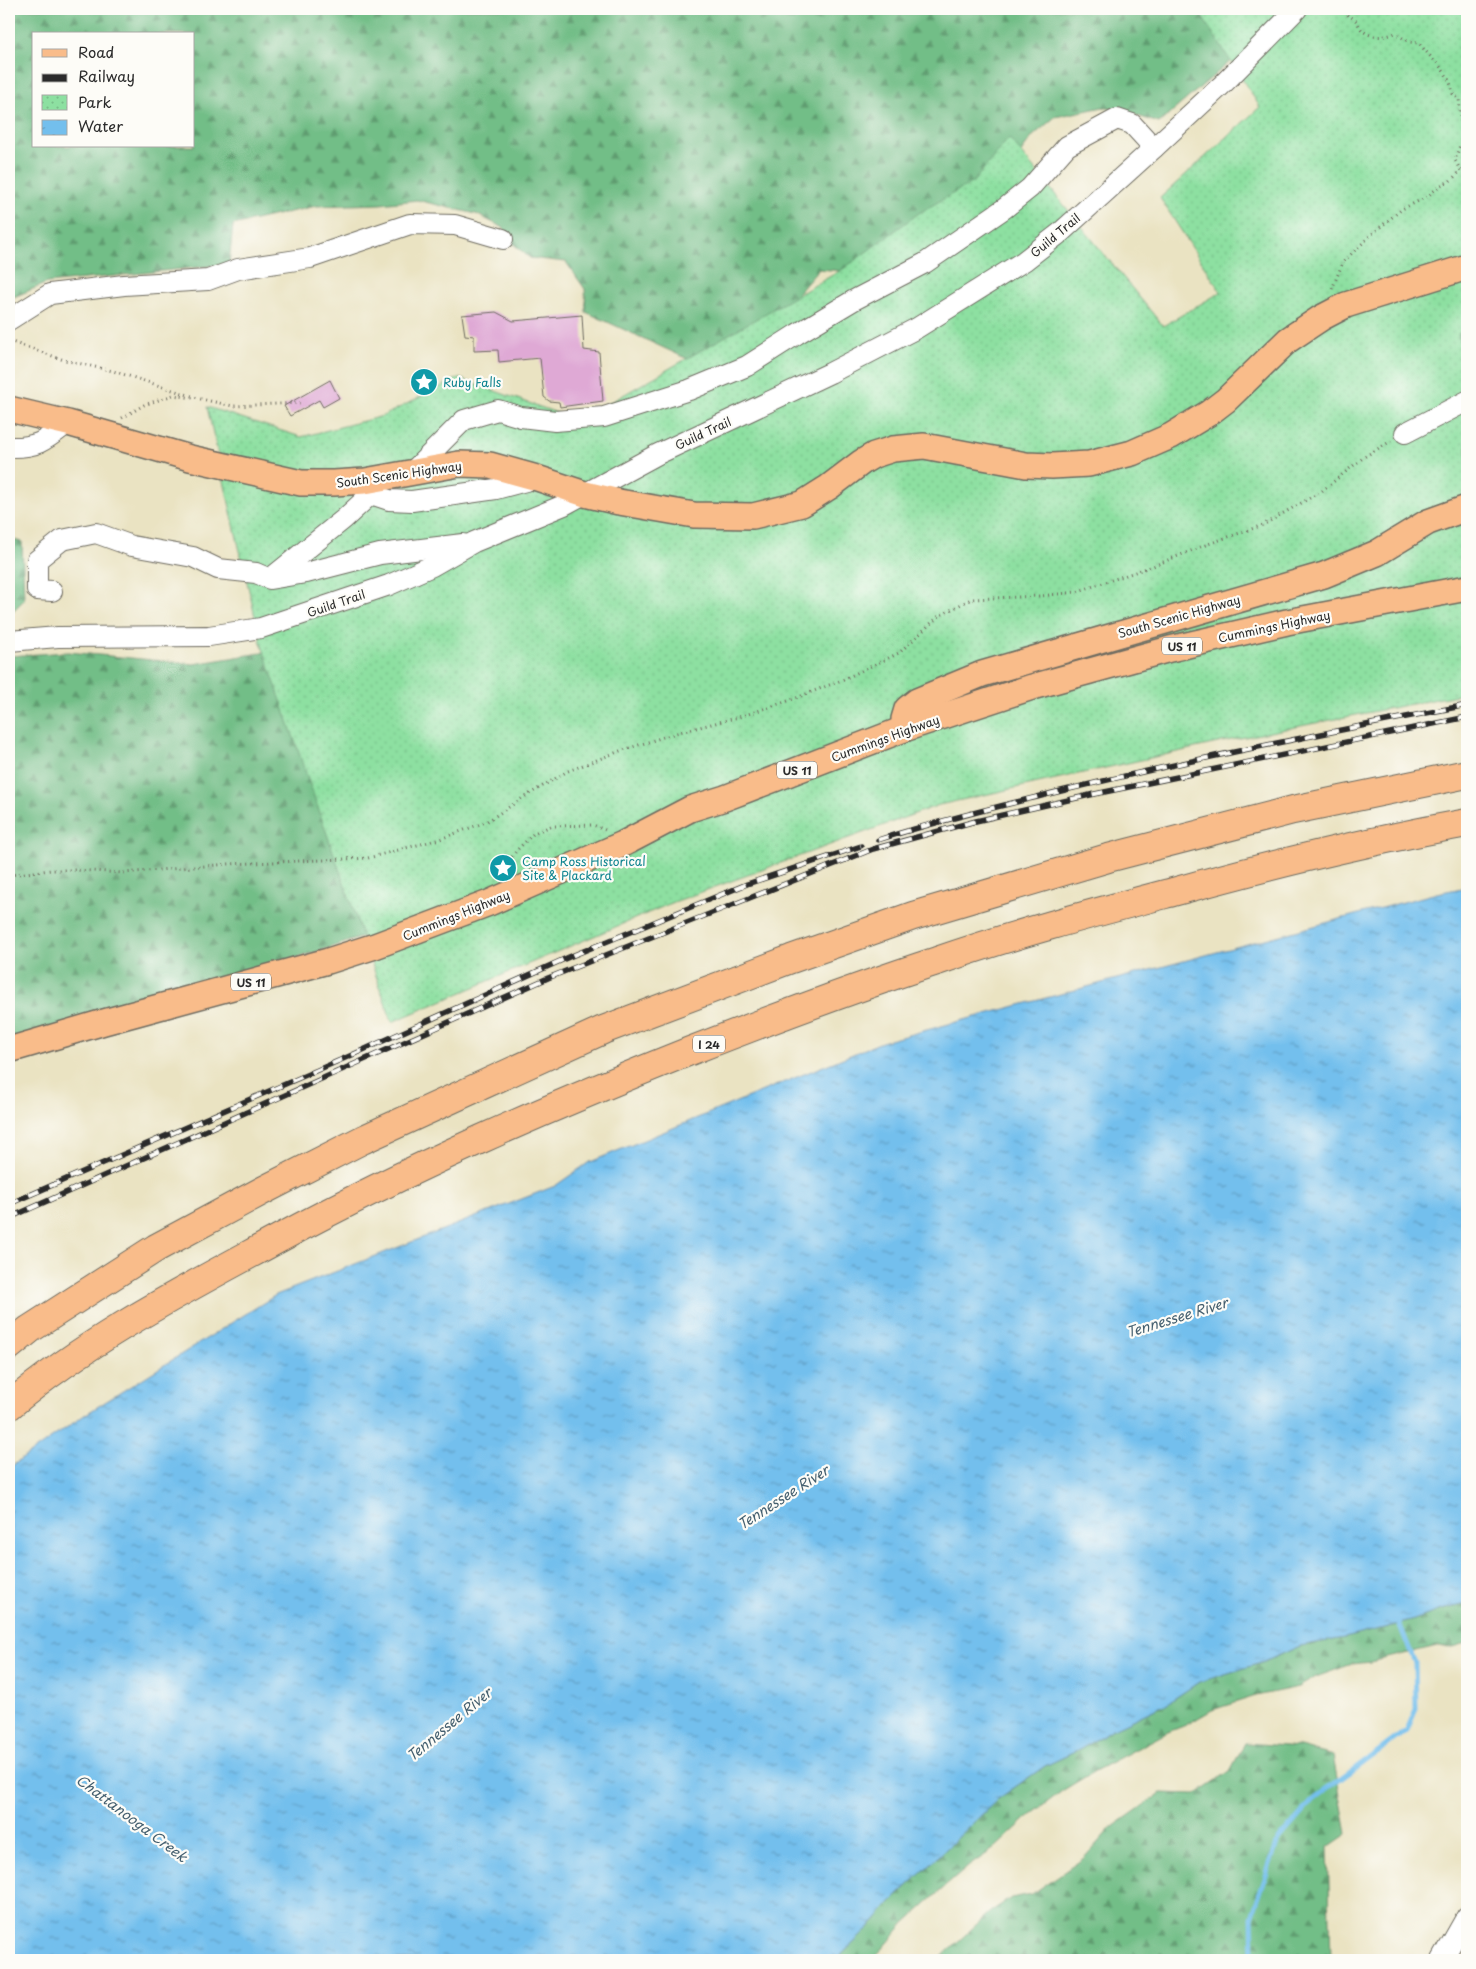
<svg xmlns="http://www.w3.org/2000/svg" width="1476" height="1969" font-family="'Playpen Sans',sans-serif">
  <defs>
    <pattern id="forest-firs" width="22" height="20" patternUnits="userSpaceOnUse" patternTransform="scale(1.25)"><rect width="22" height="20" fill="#72be87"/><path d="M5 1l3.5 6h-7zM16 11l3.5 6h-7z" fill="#5e9b6f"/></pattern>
    <pattern id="park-dots" width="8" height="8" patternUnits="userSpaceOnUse" patternTransform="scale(1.25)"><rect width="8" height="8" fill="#8de0a1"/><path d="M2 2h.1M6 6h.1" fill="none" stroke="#7ac08b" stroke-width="1.8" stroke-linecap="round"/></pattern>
    <pattern id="water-ripples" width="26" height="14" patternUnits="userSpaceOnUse" patternTransform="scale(1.25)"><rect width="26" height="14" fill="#73bfed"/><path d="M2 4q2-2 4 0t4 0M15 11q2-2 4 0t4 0" fill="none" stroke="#5f9bc0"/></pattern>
  </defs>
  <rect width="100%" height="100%" fill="#fdfcf7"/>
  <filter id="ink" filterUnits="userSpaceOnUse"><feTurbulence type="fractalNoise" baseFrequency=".02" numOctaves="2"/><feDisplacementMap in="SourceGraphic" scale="10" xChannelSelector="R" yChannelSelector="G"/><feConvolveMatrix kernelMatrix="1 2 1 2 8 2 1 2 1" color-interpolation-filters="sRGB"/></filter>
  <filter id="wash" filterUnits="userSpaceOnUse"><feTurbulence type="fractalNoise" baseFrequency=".0096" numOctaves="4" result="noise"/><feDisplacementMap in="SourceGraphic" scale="20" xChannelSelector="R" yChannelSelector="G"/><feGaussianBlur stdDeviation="1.12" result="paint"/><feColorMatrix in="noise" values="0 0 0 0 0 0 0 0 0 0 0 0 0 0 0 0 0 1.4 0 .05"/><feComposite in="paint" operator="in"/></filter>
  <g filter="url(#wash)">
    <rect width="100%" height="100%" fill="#eae3c2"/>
    <!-- forest -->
    <g fill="url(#forest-firs)" stroke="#4e7459" fill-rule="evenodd">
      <path d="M9,9H1280L1239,54L1159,123L1132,114L1103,107L1055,117L1033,136L1005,174L855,272L819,269L780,314L692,361L586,312L585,289L566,262L530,258L510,241L504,228L476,214L417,200L380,204L316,206L233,225L229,264L47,283L9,299ZM34,34H194V146H34Z"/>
      <polygon points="1467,282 1467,389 425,916 329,948 9,1044 9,656 68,652 194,664 261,653 341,633"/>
      <polygon points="9,539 22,542 24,600 9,615"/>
      <polygon points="1467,1604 1467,1643 1453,1647 1437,1646 1371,1662 1352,1664 1316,1677 1299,1687 1256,1696 1212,1710 1186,1725 1168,1732 1093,1772 1062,1791 1027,1818 995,1848 969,1866 939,1892 905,1923 873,1960 836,1960 866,1931 892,1901 998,1799 1045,1766 1081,1749 1111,1730 1166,1704 1199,1682 1264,1662 1300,1646 1349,1637 1411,1621 1441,1610"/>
      <polygon points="1245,1743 1300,1747 1333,1756 1347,1834 1328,1847 1331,1960 938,1960 990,1912 1011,1898 1032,1894 1084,1858 1110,1829 1161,1793 1196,1794 1230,1771"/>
    </g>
    <!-- park -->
    <polygon fill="url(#park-dots)" stroke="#5c8666" points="1197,9 1467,9 1467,329 1458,334 1467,367 1467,693 1240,738 939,805 674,902 392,1022 261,643 207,407 301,437 383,416 458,378 560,414 604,406 843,269 919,213 973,182 1009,138 1163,326 1221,292 1160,198 1260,107"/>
    <!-- water -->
    <polygon fill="url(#water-ripples)" stroke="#4f758c" points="1467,887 1467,1604 1441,1610 1411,1621 1349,1637 1300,1646 1264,1662 1199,1682 1166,1704 1111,1730 1081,1749 1045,1766 998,1799 892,1901 866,1931 836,1960 9,1960 9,1468 86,1414 276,1295 555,1186 588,1163 882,1042 1437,893"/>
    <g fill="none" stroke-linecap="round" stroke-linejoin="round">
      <!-- stream -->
      <polyline stroke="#73bfed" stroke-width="5" points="1253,1960 1252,1917 1278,1840 1315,1798 1407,1730 1416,1709 1415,1663 1397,1618"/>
    </g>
    <g id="blocks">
      <!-- building -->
      <g fill="#dfa9d5">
        <polygon points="496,312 513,321 582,315 584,350 599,352 603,401 560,407 559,402 549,401 544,397 540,358 499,362 498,350 474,351 474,336 465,335 462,315"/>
        <polygon points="330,380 339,398 323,407 319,400 290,416 284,406"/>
      </g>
    </g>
  </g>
  <g filter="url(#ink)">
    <use href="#blocks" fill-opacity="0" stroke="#6e6b60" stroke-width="1"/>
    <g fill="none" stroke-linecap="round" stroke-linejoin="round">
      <!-- minor casing -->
      <g stroke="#6e6b60" stroke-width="22">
        <g id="minor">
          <polyline points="9,320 50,294 124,285 208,280 238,269 310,258 410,224 455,225 503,239"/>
          <polyline points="1405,433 1467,401"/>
          <path d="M9,447C38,448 46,440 68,423"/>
          <polyline points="413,471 464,420 498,410 521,417 555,421 604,417 689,390 747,366 797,334 854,300 925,263 1005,208 1030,188 1067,146 1117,119 1132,124 1154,148"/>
          <polyline points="365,481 371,494 389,500 412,501 496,489 537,478"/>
          <polyline points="271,578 344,519 371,494"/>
          <polyline points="52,591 37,590 37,560 62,540 96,533 132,546 193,557 218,569 256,573 270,579 306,573 380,554 463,544"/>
          <polyline points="9,641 58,637 209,636 261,628 389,585 432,566 474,542 564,505 658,454 830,373 917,328 1024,261 1060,233 1154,148 1223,84 1297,9"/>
          <polyline points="1442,1960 1467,1916"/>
        </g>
      </g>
      <!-- major casing -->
      <g stroke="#6e6b60" stroke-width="28">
        <g id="major">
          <polyline points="9,409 68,423 190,458 301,483 334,483 365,481 459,464 490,465 537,478 585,494 619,502 694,515 753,516 802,504 829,487 862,462 874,455 893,449 924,446 1026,465 1052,466 1089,464 1132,453 1171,436 1209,413 1226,400 1288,340 1321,318 1346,305 1467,267"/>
          <polyline points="904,729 904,719 907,709 917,701 982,674 1324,575 1377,553 1428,522 1467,508"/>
          <polyline points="9,1050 104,1022 328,961 375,946 489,903 623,844 690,809 725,798 904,729 1032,687 1170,649 1287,622 1467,588"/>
        </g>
      </g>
      <!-- highway casing -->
      <g stroke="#6e6b60" stroke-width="30">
        <g id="highway">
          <polyline points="9,1346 30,1329 156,1248 264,1190 362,1140 603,1030 791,959 913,916 1108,858 1293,810 1467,774"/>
          <path d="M9,1406C90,1338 186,1289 278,1239C411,1167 550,1107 690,1051C772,1019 854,988 937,961C1014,934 1094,913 1173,892C1270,865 1368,841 1467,823"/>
        </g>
      </g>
      <!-- path -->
      <g stroke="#6e6b60" stroke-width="3" stroke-dasharray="1 4" stroke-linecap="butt">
        <path d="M1339,9C1344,14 1350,15 1355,20C1358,22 1359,27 1362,30C1370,38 1385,38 1395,33L1409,42L1419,43C1432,61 1449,69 1453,94L1459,99L1461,121L1467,138"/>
        <polyline points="1332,289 1343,262 1372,234 1402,209 1427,197 1439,186 1450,181 1461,171 1455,160 1460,145 1467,140"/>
        <polyline points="9,341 64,360 113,371 201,399 233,406 300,403"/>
        <polyline points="122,418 144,405 173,395 193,398"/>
        <polyline points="9,875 51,870 76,870 123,873 229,864 368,858 440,839 486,822 526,796 568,771 620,751 676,733 739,717 791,700 842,680 899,653 939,616 971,599 1041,596 1076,592 1153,566 1208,544 1263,525 1322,491 1364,457 1391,441"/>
        <polyline points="497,877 517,850 534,833 551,826 593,825 605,830"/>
      </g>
      <!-- minor -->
      <use href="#minor" stroke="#fff" stroke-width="20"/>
      <!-- major -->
      <use href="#major" stroke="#f9bc8a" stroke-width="25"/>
      <!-- highway -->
      <use href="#highway" stroke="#f9bc8a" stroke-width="28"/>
      <!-- rail casing -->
      <g stroke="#2b2b2b" stroke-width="5.5">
        <g id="rail">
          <path d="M878,840C937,821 997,807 1057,792C1193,759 1330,732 1467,705"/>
          <polyline points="9,1204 352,1055 569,957 747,884 861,846"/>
          <polyline points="9,1218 548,978 873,849 976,821 1090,795 1467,717"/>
        </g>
      </g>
      <!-- rail -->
      <use href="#rail" stroke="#fdfcf7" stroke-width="4" stroke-dasharray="11" stroke-linecap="butt"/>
    </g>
  </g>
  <!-- icons -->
  <defs>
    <g id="sight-disc" transform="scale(1.4375)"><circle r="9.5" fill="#0f9aa8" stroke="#fdfcf7"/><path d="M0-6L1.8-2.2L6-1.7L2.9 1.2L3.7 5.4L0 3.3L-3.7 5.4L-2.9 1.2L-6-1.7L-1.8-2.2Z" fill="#fff"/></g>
  </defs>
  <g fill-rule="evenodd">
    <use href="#sight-disc" x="424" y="382"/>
    <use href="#sight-disc" x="503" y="868"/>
  </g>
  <g text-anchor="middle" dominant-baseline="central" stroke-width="4.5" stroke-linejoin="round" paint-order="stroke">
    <!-- shield labels -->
    <g fill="#fdfcf7" stroke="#6a6a68" stroke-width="1">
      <rect x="1162" y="637.5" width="40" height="17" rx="4"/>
      <rect x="777" y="761.5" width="40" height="17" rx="4"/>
      <rect x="231" y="973.5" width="40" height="17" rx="4"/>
      <rect x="693" y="1035.5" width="32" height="17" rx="4"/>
    </g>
    <g font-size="11" font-weight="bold" fill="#2b2b2b">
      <text x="1182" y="646">US 11</text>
      <text x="797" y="770">US 11</text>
      <text x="251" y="982">US 11</text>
      <text x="709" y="1044">I 24</text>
    </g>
    <!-- street labels -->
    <g font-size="12" fill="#2b2b2b" stroke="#fdfcf7">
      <text transform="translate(1055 235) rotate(-40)">Guild Trail</text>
      <text transform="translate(703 433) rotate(-25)">Guild Trail</text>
      <text transform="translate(399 474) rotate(-8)">South Scenic Highway</text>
      <text transform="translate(336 603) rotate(-19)">Guild Trail</text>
      <text transform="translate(1179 616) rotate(-16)">South Scenic Highway</text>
      <text transform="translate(1274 626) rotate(-12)">Cummings Highway</text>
      <text transform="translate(885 738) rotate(-20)">Cummings Highway</text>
      <text transform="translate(456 915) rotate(-22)">Cummings Highway</text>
    </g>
    <!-- culture labels -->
    <g font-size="12" fill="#0d838f" stroke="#fdfcf7" text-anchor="start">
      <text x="443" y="382">Ruby Falls</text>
      <text x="522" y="861">Camp Ross Historical<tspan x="522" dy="14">Site &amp; Plackard</tspan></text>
    </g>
    <!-- water labels -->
    <g font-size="14" font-style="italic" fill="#445f6f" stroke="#fdfcf7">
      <text transform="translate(1177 1317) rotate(-17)">Tennessee River</text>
      <text transform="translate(783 1497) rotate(-33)">Tennessee River</text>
      <text transform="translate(449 1724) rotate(-40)">Tennessee River</text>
      <text transform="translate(132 1818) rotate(37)">Chattanooga Creek</text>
    </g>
  </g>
  <!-- margin -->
  <rect width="1476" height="1969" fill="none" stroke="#fdfcf7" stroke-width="30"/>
  <!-- legend -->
  <rect x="32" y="32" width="162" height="115" fill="#fdfcf7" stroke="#a9a8a5"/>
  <rect x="42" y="49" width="25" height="8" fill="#f9bc8a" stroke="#a9a8a5"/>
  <text x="78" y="58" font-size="15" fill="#2b2b2b">Road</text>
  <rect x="42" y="74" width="25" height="8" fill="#2b2b2b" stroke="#a9a8a5"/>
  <text x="78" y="82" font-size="15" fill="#2b2b2b">Railway</text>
  <rect x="42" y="95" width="25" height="15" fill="url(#park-dots)" stroke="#a9a8a5"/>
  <text x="78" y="108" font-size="15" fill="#2b2b2b">Park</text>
  <rect x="42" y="120" width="25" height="15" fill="url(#water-ripples)" stroke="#a9a8a5"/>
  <text x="78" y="132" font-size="15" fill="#2b2b2b">Water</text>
</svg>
